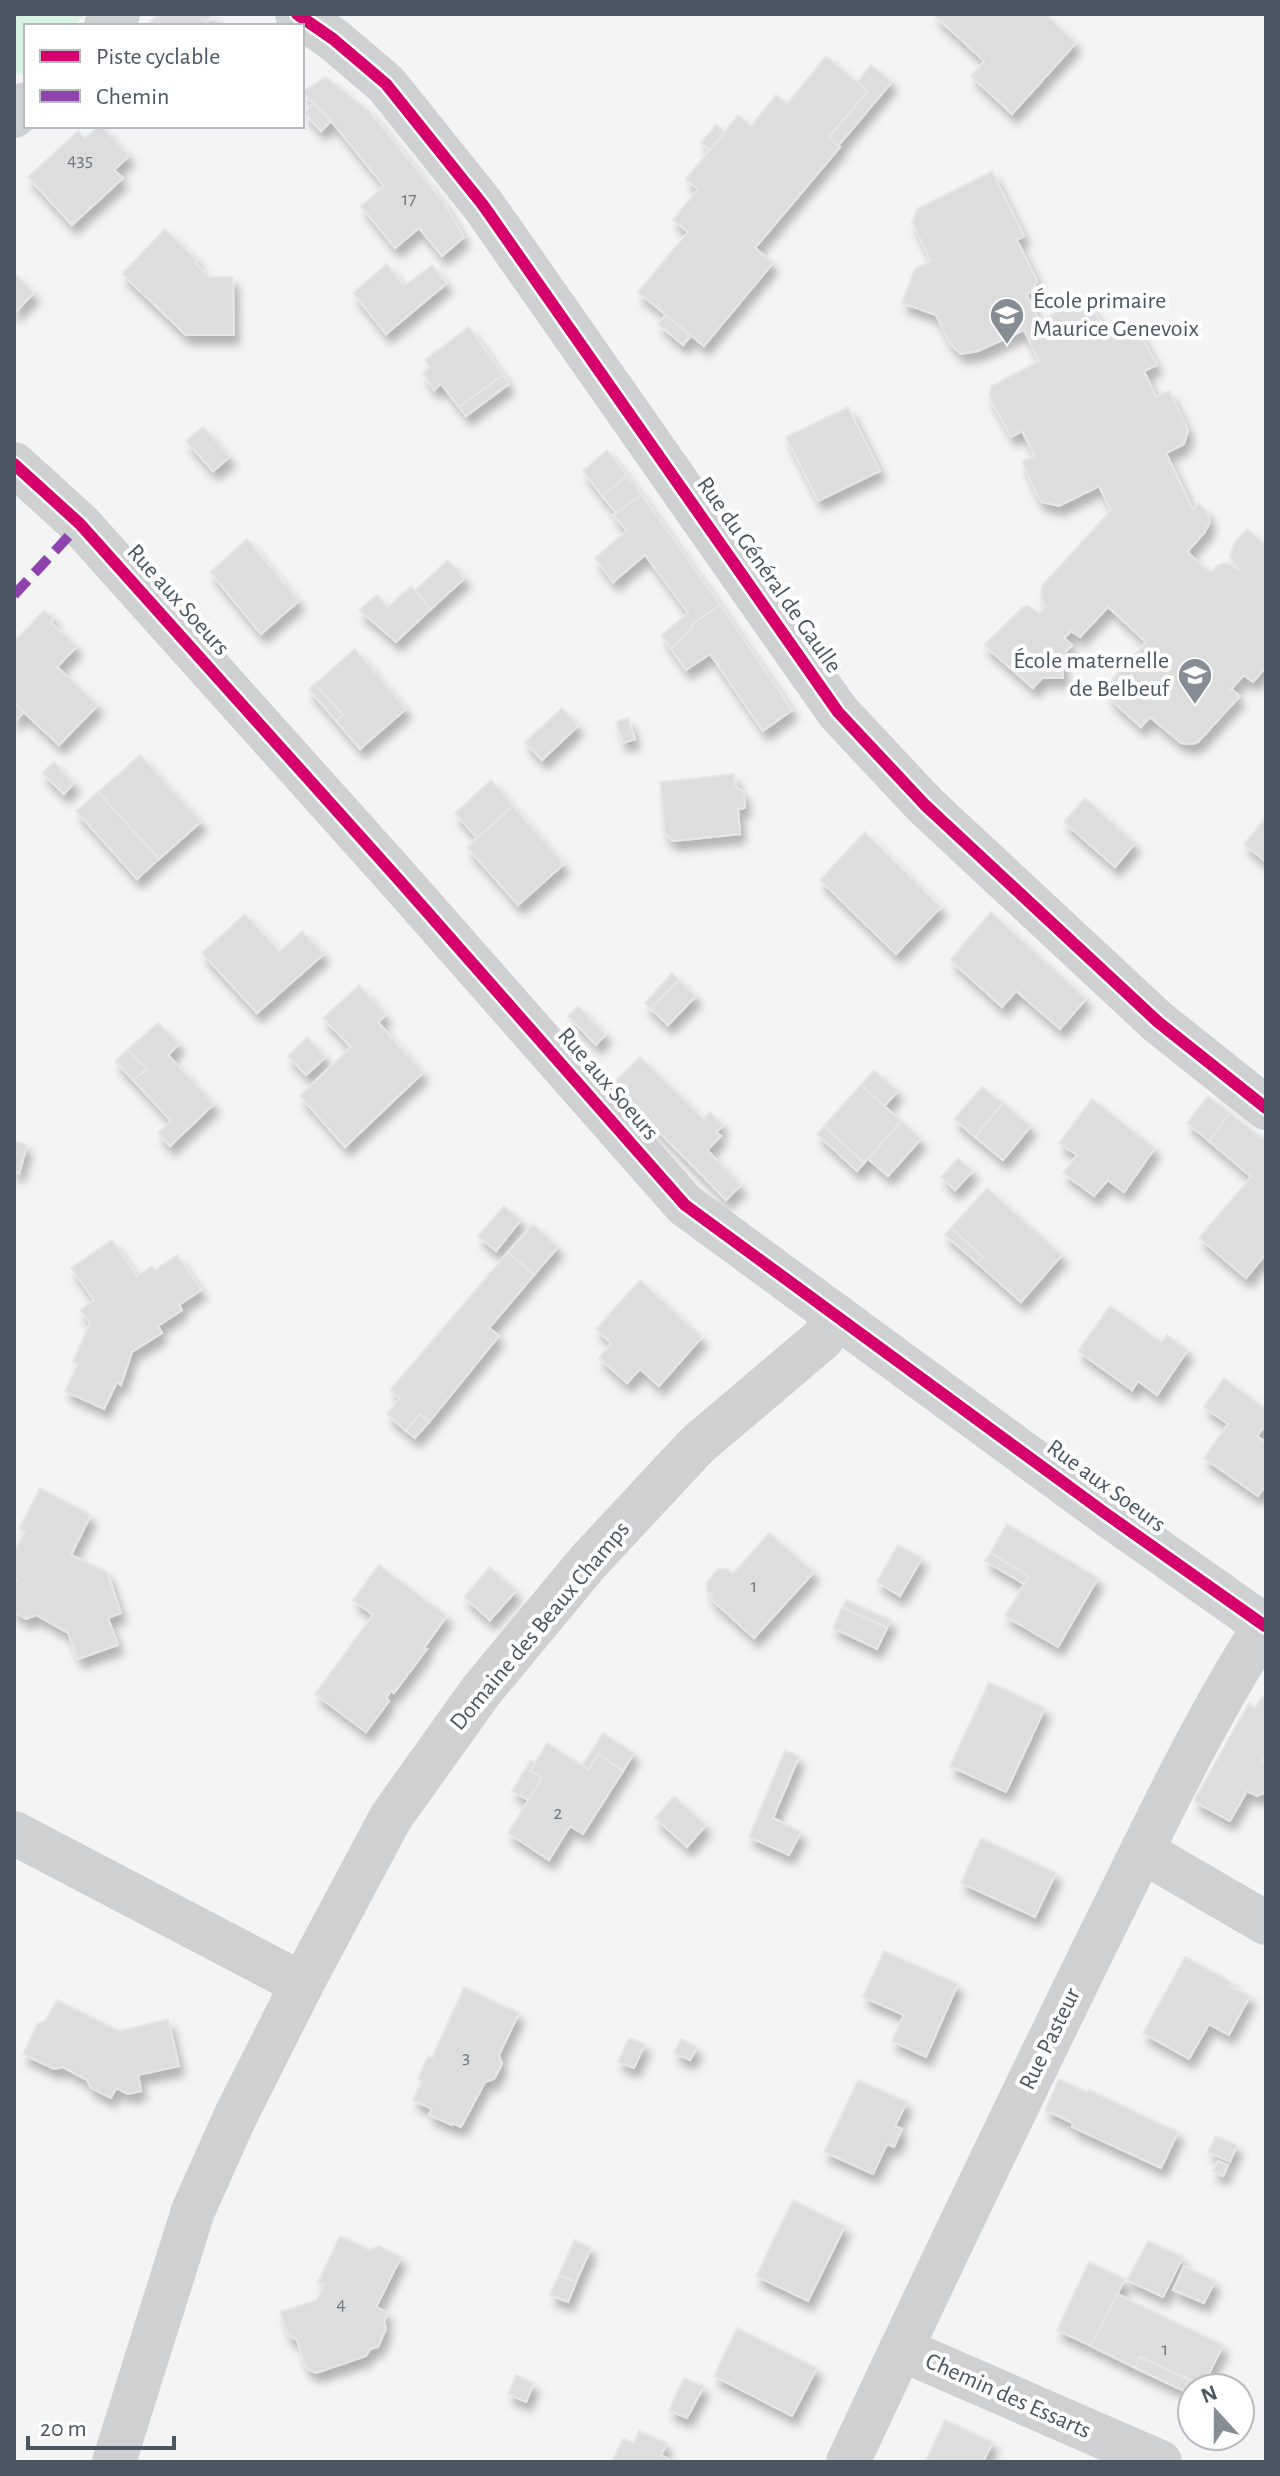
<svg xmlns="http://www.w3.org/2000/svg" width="1280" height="2476" font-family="'Alegreya Sans',sans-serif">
  <defs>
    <filter id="shadow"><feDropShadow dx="5" dy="9" stdDeviation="4" flood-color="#0004"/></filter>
  </defs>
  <rect width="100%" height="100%" fill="#f4f4f4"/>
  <!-- green -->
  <polygon fill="#d9f2e3" points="14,14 85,14 73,26 26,26 26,72 22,75 14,73"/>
  <!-- building -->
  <g fill="#ddddde" stroke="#e5e6e7" stroke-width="2" filter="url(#shadow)">
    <polygon points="158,14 214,14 202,26 146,26"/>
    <polygon points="933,14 1045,14 1076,43 1012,114 971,76 984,61"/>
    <polygon points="826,56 868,91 829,137 840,147 755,248 773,263 704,346 638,292 688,232 673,220 698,189 686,179 738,115 751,126 776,95 787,104"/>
    <polygon points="871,65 892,82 838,146 829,137 868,91 857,82"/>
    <polygon points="326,77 369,111 444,203 464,237 442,256 419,228 395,248 361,206 384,186 331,121 302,92"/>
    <polygon points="314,103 331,121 321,131 304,113"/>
    <polygon points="716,125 725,132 710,150 701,143"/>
    <polygon points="98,126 102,126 129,156 114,170 123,178 72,225 28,177 78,131 85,138"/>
    <polygon points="992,171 1024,236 1017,240 1037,281 1033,289 1027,295 1039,320 1081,302 1091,306 1105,329 1120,322 1136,327 1157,365 1144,371 1156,397 1169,391 1188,430 1184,444 1166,453 1193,510 1199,503 1207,512 1210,522 1205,532 1187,552 1210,572 1218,565 1227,563 1240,571 1230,557 1231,552 1235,542 1247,529 1266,545 1266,589 1264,591 1266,593 1266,667 1253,682 1244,675 1231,689 1240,696 1198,742 1193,744 1181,743 1150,717 1141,727 1111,700 1109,688 1113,678 1146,642 1108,607 1080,637 1071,631 1064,638 1072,645 1062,656 1063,678 1042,678 1033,688 984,645 1023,607 1028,606 1039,613 1046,606 1041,598 1042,586 1111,510 1099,486 1059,506 1042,502 1037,495 1022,461 1035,456 1022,431 1011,437 991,400 989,395 992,386 1039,361 1024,330 978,351 961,354 951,345 936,315 902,303 915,269 931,261 912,222 917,209"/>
    <polygon points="165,229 197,260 195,263 209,277 233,277 234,335 186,335 122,274"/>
    <polygon points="387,264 404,286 432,265 447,283 386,334 353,293"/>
    <polygon points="14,273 34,293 14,313"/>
    <polygon points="666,315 691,336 683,345 658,324"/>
    <polygon points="469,327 503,375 459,407 441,384 434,390 423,373 430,367 425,360"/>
    <polygon points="503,375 509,384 466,416 459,407"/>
    <polygon points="848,407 880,471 818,501 786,437"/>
    <polygon points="203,427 230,457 213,471 186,441"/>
    <polygon points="607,450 627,476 602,496 583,471"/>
    <polygon points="627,476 642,495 616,513 602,496"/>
    <polygon points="642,495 720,605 691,625 693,627 671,649 662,635 688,613 645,555 613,582 595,558 627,531 613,515"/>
    <polygon points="247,539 299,601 261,634 210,572"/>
    <polygon points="448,560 465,578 431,609 415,590"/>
    <polygon points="411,586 431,609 396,642 359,610 377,595 388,607"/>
    <polygon points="720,605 792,710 763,731 710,654 686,670 671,649 693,627 691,625"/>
    <polygon points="44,610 54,618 51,623 77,646 57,667 98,705 59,745 14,703 14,642"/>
    <polygon points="355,649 406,709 360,749 336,721 343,715 315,684"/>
    <polygon points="315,684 343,715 336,721 309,689"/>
    <polygon points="14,703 24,712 14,722"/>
    <polygon points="562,708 578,726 542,760 525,742"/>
    <polygon points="628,718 635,739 623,743 616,722"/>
    <polygon points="140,755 201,822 159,859 98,792"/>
    <polygon points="54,762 74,783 64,794 42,773"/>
    <polygon points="734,774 736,787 744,793 745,808 738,809 740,834 673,841 665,833 660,782"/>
    <polygon points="491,780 513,806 477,838 455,813"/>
    <polygon points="98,792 159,859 137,879 76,811"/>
    <polygon points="1085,798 1135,843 1115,867 1064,822"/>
    <polygon points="513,806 564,864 518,905 467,847"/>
    <polygon points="1266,817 1266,862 1244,844"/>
    <polygon points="865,832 941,907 896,954 820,880"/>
    <polygon points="991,912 1086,999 1060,1029 1016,991 1002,1007 950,960"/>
    <polygon points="245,914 280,951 302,931 324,954 257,1013 202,953"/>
    <polygon points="672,973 679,980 651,1009 645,1003"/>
    <polygon points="679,980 696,996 668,1025 651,1009"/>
    <polygon points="359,985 386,1015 378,1022 423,1073 345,1147 300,1096 351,1047 323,1018"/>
    <polygon points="578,1006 606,1034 596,1045 568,1016"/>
    <polygon points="158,1023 179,1044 168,1055 214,1104 170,1146 158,1133 171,1121 133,1080 147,1069 127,1050"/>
    <polygon points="307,1037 326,1057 306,1075 288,1056"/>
    <polygon points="127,1050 147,1069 133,1080 115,1061"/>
    <polygon points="640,1057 704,1119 710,1112 723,1125 716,1132 721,1136 707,1150 741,1185 726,1200 612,1084"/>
    <polygon points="874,1070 898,1091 884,1106 861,1085"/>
    <polygon points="861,1085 901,1121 864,1163 824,1126"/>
    <polygon points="982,1087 1003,1103 975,1137 954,1119"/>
    <polygon points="1208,1096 1230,1113 1209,1141 1187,1123"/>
    <polygon points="1092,1099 1155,1148 1124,1192 1108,1180 1094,1196 1063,1173 1077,1155 1059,1143"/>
    <polygon points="1003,1103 1031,1126 1003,1160 975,1137"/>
    <polygon points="1230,1113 1266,1141 1266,1254 1246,1278 1199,1238 1251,1177 1209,1141"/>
    <polygon points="901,1121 921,1139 888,1176 868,1159"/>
    <polygon points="824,1126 864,1163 857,1171 817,1134"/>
    <polygon points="14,1141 27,1145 19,1173 14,1172"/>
    <polygon points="958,1158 973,1171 955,1190 941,1177"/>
    <polygon points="987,1188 1062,1255 1021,1302 977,1263 983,1257 951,1228"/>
    <polygon points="504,1206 521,1220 496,1251 478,1236"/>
    <polygon points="533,1224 558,1247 534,1275 508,1252"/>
    <polygon points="951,1228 983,1257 977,1263 945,1235"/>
    <polygon points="112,1240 137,1276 152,1266 155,1270 177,1255 201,1290 179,1305 182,1310 158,1326 162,1333 132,1352 121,1385 117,1382 104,1409 65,1391 78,1364 73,1362 90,1323 80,1310 94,1300 71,1268"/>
    <polygon points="508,1252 534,1275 489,1328 499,1336 429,1422 420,1414 406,1431 387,1414 400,1398 390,1390"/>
    <polygon points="640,1280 702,1337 659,1386 640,1369 627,1383 599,1358 611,1343 596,1329"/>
    <polygon points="1110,1306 1162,1342 1167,1335 1188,1350 1157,1395 1138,1381 1132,1390 1078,1351"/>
    <polygon points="1224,1378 1266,1409 1266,1424 1257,1436 1266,1443 1266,1485 1258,1496 1204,1458 1228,1424 1204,1407"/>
    <polygon points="420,1414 429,1422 415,1438 406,1431"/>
    <polygon points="40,1488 91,1515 71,1555 107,1572 121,1613 108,1618 118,1645 78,1659 68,1633 36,1615 26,1619 14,1612 14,1585 17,1579 14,1577 14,1552 25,1531 19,1529"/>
    <polygon points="1007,1524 1098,1578 1058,1647 1005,1616 1029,1576 990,1553"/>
    <polygon points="769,1533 814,1572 754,1638 711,1599 713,1596 707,1591 707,1582 718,1569 728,1569 733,1574"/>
    <polygon points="898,1545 922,1558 900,1596 877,1582"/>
    <polygon points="990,1553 1029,1576 1024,1584 985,1561"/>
    <polygon points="379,1565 447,1616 424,1648 427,1649 394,1693 391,1691 386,1698 389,1701 366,1732 315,1694 373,1615 353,1600"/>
    <polygon points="490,1567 516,1591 490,1620 464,1597"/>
    <polygon points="846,1600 891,1620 887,1628 842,1607"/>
    <polygon points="842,1607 887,1628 877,1649 833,1628"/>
    <polygon points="989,1682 1045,1708 1006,1792 950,1766"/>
    <polygon points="1262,1696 1266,1699 1266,1754 1262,1762 1266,1764 1266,1792 1257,1796 1247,1791 1230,1821 1195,1802 1195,1799 1249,1703 1255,1708"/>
    <polygon points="603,1733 634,1753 623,1771 598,1754 589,1770 582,1766"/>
    <polygon points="547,1743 589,1770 598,1754 623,1771 583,1834 570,1826 549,1860 508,1833 542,1778 530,1771"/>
    <polygon points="785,1750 799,1757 773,1818 801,1832 789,1855 749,1837"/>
    <polygon points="531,1760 535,1763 530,1771 542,1778 528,1800 512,1791"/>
    <polygon points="674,1796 706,1825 687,1847 655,1818"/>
    <polygon points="981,1838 1056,1873 1035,1917 961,1883"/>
    <polygon points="884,1951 958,1984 926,2057 892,2041 904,2015 863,1997"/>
    <polygon points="1185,1957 1232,1982 1229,1986 1250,1996 1229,2035 1209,2024 1189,2059 1143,2033"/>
    <polygon points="464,1987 519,2013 499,2055 502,2064 494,2079 485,2082 461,2127 452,2123 452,2125 429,2115 432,2109 413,2100 422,2081 418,2079 428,2056 432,2058"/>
    <polygon points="57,2000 119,2031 168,2019 179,2066 138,2075 141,2091 128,2094 116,2088 111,2098 91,2088 87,2080 63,2067 54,2069 23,2054 38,2023 45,2021"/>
    <polygon points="629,2038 645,2044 634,2068 618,2062"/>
    <polygon points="681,2039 697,2047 690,2060 674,2053"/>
    <polygon points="1059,2079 1088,2093 1089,2090 1178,2132 1161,2168 1072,2127 1073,2123 1045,2110"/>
    <polygon points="858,2080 907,2102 895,2126 902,2129 894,2147 887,2144 873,2174 824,2152"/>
    <polygon points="1216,2136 1237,2145 1230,2162 1208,2152"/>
    <polygon points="1218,2161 1228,2165 1223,2176 1213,2171"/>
    <polygon points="793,2200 845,2226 808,2301 756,2276"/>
    <polygon points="340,2236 370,2250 379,2246 401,2257 376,2307 388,2313 384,2321 386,2329 378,2347 370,2349 366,2356 316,2373 306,2368 297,2340 288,2335 280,2312 317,2300 324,2285 318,2282"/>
    <polygon points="574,2240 591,2248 576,2282 559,2275"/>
    <polygon points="1148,2241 1183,2257 1163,2297 1127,2280"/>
    <polygon points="1089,2262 1125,2279 1091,2346 1057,2330"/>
    <polygon points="1184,2266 1215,2281 1204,2303 1173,2290"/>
    <polygon points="559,2275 576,2282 568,2302 550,2295"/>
    <polygon points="1117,2294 1223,2345 1203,2386 1140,2357 1135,2368 1091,2346"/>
    <polygon points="737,2328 817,2368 792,2416 714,2376"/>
    <polygon points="1140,2357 1190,2380 1184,2391 1135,2368"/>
    <polygon points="516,2375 534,2383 526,2402 508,2394"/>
    <polygon points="684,2378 704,2386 687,2418 669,2410"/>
    <polygon points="945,2420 993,2442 983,2462 925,2462"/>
    <polygon points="639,2431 667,2443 661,2455 670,2460 669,2462 612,2462 623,2439 634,2443"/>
  </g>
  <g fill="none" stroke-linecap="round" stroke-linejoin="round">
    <!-- minor -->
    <g stroke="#ced0d2" stroke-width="44">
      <polyline points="297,14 333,39 386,84 483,205 838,712 925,805 1158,1022 1266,1108"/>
      <polyline points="106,26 118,14"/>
      <polyline points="14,116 26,104"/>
      <polyline points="14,464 80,524 399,880 685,1205 1105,1513 1265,1626"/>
      <polyline points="14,1833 302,1984"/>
      <polyline points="1142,1851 1266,1923"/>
      <polyline points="901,2349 1160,2462"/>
      <polyline points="114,2462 193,2211 235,2117 302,1984 391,1817 481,1691 588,1562 697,1445 822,1339 837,1316"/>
      <path d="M848,2462C929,2289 1012,2116 1096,1944C1150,1836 1200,1726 1266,1624"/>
    </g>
    <!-- quiet -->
    <polyline stroke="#8e44ad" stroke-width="10" stroke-dasharray="20 10" stroke-linecap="butt" points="14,595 80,524"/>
    <!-- cycleway casing -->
    <g stroke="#fff" stroke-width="17">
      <g id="cycleway">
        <polyline points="297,14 333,39 386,84 483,205 838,712 925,805 1158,1022 1266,1108"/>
        <polyline points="14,464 80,524 399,880 685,1205 1105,1513 1265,1626 1266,1624"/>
      </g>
    </g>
    <!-- cycleway -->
    <use href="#cycleway" stroke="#d6006c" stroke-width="12"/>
  </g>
  <!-- icons -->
  <defs>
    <g id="school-pin" transform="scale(1.8)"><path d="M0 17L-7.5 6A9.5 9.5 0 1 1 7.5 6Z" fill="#868d94" stroke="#fff"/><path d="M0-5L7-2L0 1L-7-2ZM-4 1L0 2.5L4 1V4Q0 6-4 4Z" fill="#fff"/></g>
  </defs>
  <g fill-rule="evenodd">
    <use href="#school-pin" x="1007" y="315"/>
    <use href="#school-pin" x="1195" y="675"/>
  </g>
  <g text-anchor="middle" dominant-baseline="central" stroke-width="8" stroke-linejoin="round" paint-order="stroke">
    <!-- number labels -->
    <g font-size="20" fill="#707881">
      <text x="80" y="160">435</text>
      <text x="409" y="199">17</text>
      <text x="754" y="1586">1</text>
      <text x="558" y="1813">2</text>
      <text x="466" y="2057">3</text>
      <text x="341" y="2304">4</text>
      <text x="1165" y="2349">1</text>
    </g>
    <!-- poi labels -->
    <g font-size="24" fill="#4a5661" stroke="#fff" text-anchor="start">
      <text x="1033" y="301">École primaire<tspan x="1033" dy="28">Maurice Genevoix</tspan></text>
      <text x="1169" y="661" text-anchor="end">École maternelle<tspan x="1169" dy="28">de Belbeuf</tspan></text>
    </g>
    <!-- street labels -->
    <g font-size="24" fill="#4a5661" stroke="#fff">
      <text transform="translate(769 575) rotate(55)">Rue du Général de Gaulle</text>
      <text transform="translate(178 600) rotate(48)">Rue aux Soeurs</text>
      <text transform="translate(608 1084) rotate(49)">Rue aux Soeurs</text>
      <text transform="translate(1106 1486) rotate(36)">Rue aux Soeurs</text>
      <text transform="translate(540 1626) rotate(-50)">Domaine des Beaux Champs</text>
      <text transform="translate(1050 2039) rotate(-64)">Rue Pasteur</text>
      <text transform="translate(1008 2396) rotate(24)">Chemin des Essarts</text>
    </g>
  </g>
  <!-- border -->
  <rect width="1280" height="2476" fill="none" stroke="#4a5661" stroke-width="32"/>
  <!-- legend -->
  <rect x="24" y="24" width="280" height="104" fill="#ffffff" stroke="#b7bbc0" stroke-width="2"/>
  <rect x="40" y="50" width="40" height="12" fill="#d6006c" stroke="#b7bbc0" stroke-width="2"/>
  <text x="96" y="64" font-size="24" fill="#4a5661">Piste cyclable</text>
  <rect x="40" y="90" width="40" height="12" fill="#8e44ad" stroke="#b7bbc0" stroke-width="2"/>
  <text x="96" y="104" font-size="24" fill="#4a5661">Chemin</text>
  <!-- north arrow -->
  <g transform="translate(1216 2412) rotate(339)"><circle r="38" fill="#ffffff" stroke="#b7bbc0" stroke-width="2"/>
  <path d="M0-6L14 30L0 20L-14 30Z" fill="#868d94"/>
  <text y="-12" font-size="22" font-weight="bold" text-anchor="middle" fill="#4a5661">N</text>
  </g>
  <!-- scale -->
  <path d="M28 2436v12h146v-12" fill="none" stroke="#4a5661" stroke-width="4"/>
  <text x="40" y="2436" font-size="24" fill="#4a5661" stroke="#ffffff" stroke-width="6" paint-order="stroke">20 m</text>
</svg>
